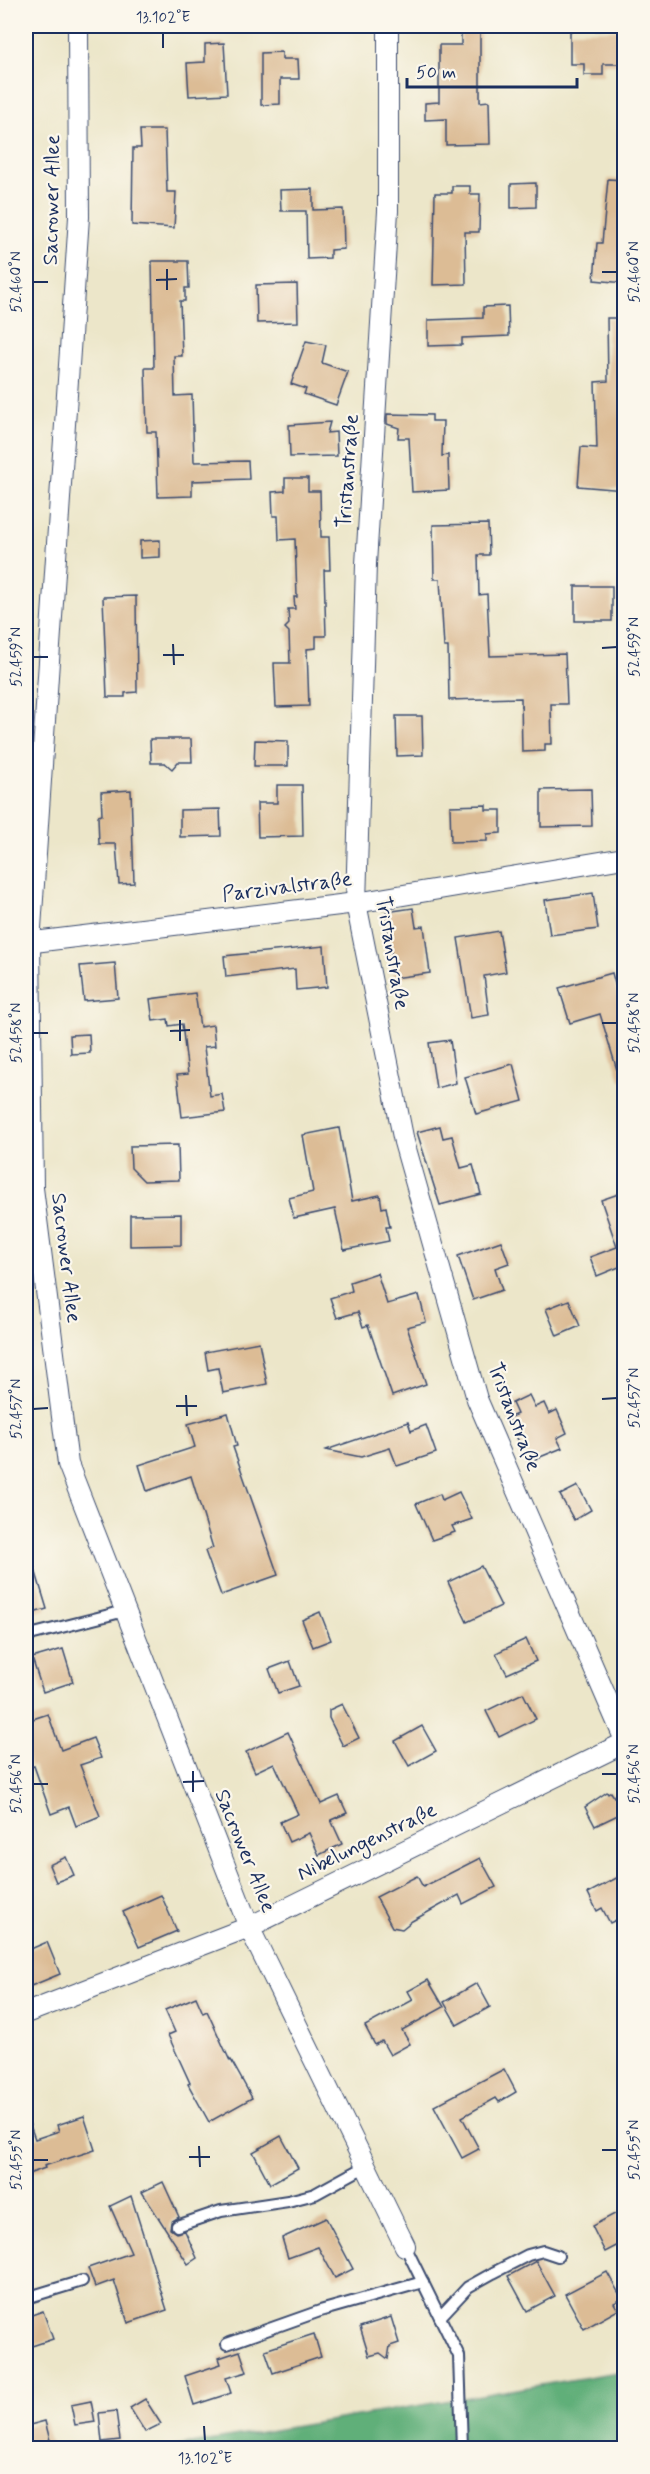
<svg xmlns="http://www.w3.org/2000/svg" width="650" height="2474" font-family="Mynerve,sans-serif">
  <rect width="100%" height="100%" fill="#fbf7ec"/>
  <filter id="ink" filterUnits="userSpaceOnUse"><feTurbulence type="fractalNoise" baseFrequency=".0167" numOctaves="2"/><feDisplacementMap in="SourceGraphic" scale="12" xChannelSelector="R" yChannelSelector="G"/><feConvolveMatrix kernelMatrix="1 2 1 2 8 2 1 2 1" color-interpolation-filters="sRGB"/></filter>
  <filter id="wash" filterUnits="userSpaceOnUse"><feTurbulence type="fractalNoise" baseFrequency=".008" numOctaves="4" result="noise"/><feDisplacementMap in="SourceGraphic" scale="24" xChannelSelector="R" yChannelSelector="G"/><feGaussianBlur stdDeviation="1.35" result="paint"/><feColorMatrix in="noise" values="0 0 0 0 0 0 0 0 0 0 0 0 0 0 0 0 0 1.4 0 .05"/><feComposite in="paint" operator="in"/></filter>
  <g filter="url(#wash)">
    <rect width="100%" height="100%" fill="#ece6c9"/>
    <!-- forest -->
    <polygon fill="#60af79" stroke="#3e6f6c" stroke-width="1.5" points="624,2371 624,2448 167,2448"/>
    <g id="blocks">
      <!-- building -->
      <g fill="#dcbc95">
        <polygon points="620,30 620,64 603,64 603,75 584,75 584,64 570,64 570,31"/>
        <polygon points="461,33 480,33 480,102 489,101 490,144 446,145 446,119 425,120 425,103 439,102 439,45 461,45"/>
        <polygon points="224,43 227,94 189,96 187,63 205,62 205,44"/>
        <polygon points="282,52 282,59 298,59 299,79 280,79 280,104 261,105 261,53"/>
        <polygon points="140,130 165,130 167,192 176,192 174,228 132,225 133,148 141,148"/>
        <polygon points="608,179 624,180 624,283 594,280 597,243 602,243"/>
        <polygon points="536,183 536,207 511,208 511,184"/>
        <polygon points="452,186 470,186 470,194 480,194 479,232 465,232 466,284 433,285 435,193 452,193"/>
        <polygon points="313,189 313,210 343,209 344,249 330,250 330,258 307,259 306,211 281,211 280,190"/>
        <polygon points="152,261 188,261 189,288 185,288 185,301 180,301 182,356 174,356 175,396 192,395 194,462 248,461 249,479 192,481 192,496 158,497 156,432 147,432 145,368 154,368"/>
        <polygon points="297,284 298,322 257,323 256,285"/>
        <polygon points="508,306 509,336 462,338 462,345 428,346 428,320 483,318 483,307"/>
        <polygon points="607,318 624,318 624,490 578,486 581,447 597,448 595,382 608,381"/>
        <polygon points="306,341 326,345 322,363 348,372 336,405 304,394 306,389 291,384"/>
        <polygon points="387,414 432,415 432,421 443,421 442,456 448,455 449,490 412,492 409,438 398,438 399,428 387,424"/>
        <polygon points="330,422 327,433 336,432 337,456 290,457 289,425"/>
        <polygon points="285,478 308,478 308,491 320,491 321,537 329,537 330,570 324,570 326,636 316,636 316,648 307,649 309,706 276,707 274,663 290,663 289,632 285,628 289,624 288,609 295,609 294,597 297,597 295,539 279,540 278,516 273,516 272,492 285,491"/>
        <polygon points="488,524 489,555 478,555 479,595 487,594 490,656 565,654 567,704 551,704 552,744 545,744 545,751 522,752 521,698 449,700 448,647 444,647 440,579 434,579 433,525"/>
        <polygon points="160,540 160,557 140,558 140,541"/>
        <rect x="575" y="586" width="37" height="35"/>
        <polygon points="136,596 137,692 125,693 125,697 107,697 103,597"/>
        <polygon points="396,716 422,716 423,755 397,756"/>
        <polygon points="150,739 191,739 192,762 178,762 172,769 165,763 151,763"/>
        <polygon points="255,740 288,741 288,766 254,766"/>
        <polygon points="277,785 302,785 303,836 258,837 257,803 277,803"/>
        <polygon points="591,789 592,826 541,827 541,790"/>
        <polygon points="131,790 134,883 119,884 116,844 99,844 98,816 102,815 101,792"/>
        <polygon points="486,805 486,810 501,810 501,833 487,834 487,841 451,842 450,806"/>
        <polygon points="220,809 221,836 180,837 180,810"/>
        <polygon points="593,893 598,929 550,935 545,900"/>
        <polygon points="413,908 416,927 424,926 430,973 394,978 386,912"/>
        <polygon points="499,931 506,972 484,976 489,1015 471,1018 458,938"/>
        <polygon points="324,946 327,987 296,990 295,969 226,977 224,956"/>
        <polygon points="115,963 118,998 84,1001 80,966"/>
        <polygon points="612,973 624,1016 624,1080 620,1080 600,1014 570,1023 559,988"/>
        <polygon points="195,993 200,1027 213,1025 215,1046 204,1047 210,1096 222,1094 225,1112 182,1117 177,1075 188,1074 182,1024 169,1026 168,1019 153,1021 150,999"/>
        <polygon points="89,1034 90,1053 71,1054 70,1035"/>
        <polygon points="450,1040 456,1083 436,1088 429,1043"/>
        <polygon points="513,1064 523,1101 476,1114 465,1077"/>
        <polygon points="440,1126 443,1138 452,1136 461,1168 473,1165 481,1194 440,1205 417,1132"/>
        <polygon points="339,1128 352,1201 380,1195 382,1208 386,1207 390,1227 386,1227 389,1241 344,1250 335,1209 294,1218 289,1198 313,1192 303,1135"/>
        <polygon points="178,1145 179,1180 144,1181 131,1168 130,1146"/>
        <polygon points="624,1192 624,1265 597,1276 590,1257 617,1247 601,1200"/>
        <polygon points="181,1214 181,1245 130,1246 130,1215"/>
        <polygon points="501,1241 509,1263 495,1268 502,1290 473,1300 458,1256"/>
        <polygon points="377,1273 387,1304 419,1295 426,1322 407,1327 426,1384 392,1396 368,1325 363,1327 358,1312 337,1318 330,1298 352,1291 350,1282"/>
        <polygon points="569,1300 580,1326 557,1336 546,1309"/>
        <polygon points="259,1342 267,1384 223,1393 218,1368 208,1370 205,1352"/>
        <polygon points="529,1395 535,1407 544,1403 549,1414 557,1410 567,1433 557,1438 562,1448 528,1462 508,1418 517,1414 512,1403"/>
        <polygon points="228,1413 237,1446 233,1447 278,1575 221,1595 205,1551 213,1548 191,1476 147,1491 139,1465 195,1447 188,1424"/>
        <polygon points="408,1422 411,1431 426,1425 436,1453 397,1466 390,1448 361,1457 326,1450"/>
        <polygon points="578,1486 591,1510 574,1520 560,1495"/>
        <polygon points="459,1492 472,1519 452,1526 455,1532 432,1540 416,1504 440,1494 442,1500"/>
        <polygon points="30,1553 47,1609 26,1615 26,1554"/>
        <polygon points="481,1566 501,1606 467,1622 448,1582"/>
        <polygon points="320,1612 331,1640 313,1647 302,1620"/>
        <polygon points="526,1639 536,1661 507,1674 496,1653"/>
        <polygon points="63,1649 73,1682 43,1692 32,1658"/>
        <polygon points="290,1661 299,1686 278,1693 269,1669"/>
        <polygon points="523,1693 536,1719 499,1737 486,1711"/>
        <polygon points="342,1704 359,1738 343,1746 329,1718 329,1710"/>
        <polygon points="48,1714 61,1750 93,1738 101,1758 80,1765 100,1816 76,1826 69,1807 51,1814 34,1766 30,1767 26,1748 26,1726 32,1723 30,1720"/>
        <polygon points="422,1726 436,1751 409,1766 395,1741"/>
        <polygon points="288,1732 321,1804 339,1796 347,1813 331,1820 342,1844 319,1855 309,1833 289,1842 280,1822 298,1814 274,1763 255,1772 246,1752"/>
        <polygon points="607,1792 608,1794 611,1792 614,1797 619,1795 624,1804 624,1812 595,1826 585,1807"/>
        <polygon points="66,1857 74,1875 56,1882 49,1865"/>
        <polygon points="480,1858 496,1887 463,1904 459,1895 412,1921 402,1929 392,1927 376,1897 417,1876 423,1887"/>
        <polygon points="624,1874 624,1916 610,1923 602,1908 597,1911 588,1893"/>
        <polygon points="161,1895 177,1931 139,1947 123,1912"/>
        <polygon points="47,1942 60,1974 31,1986 26,1971 26,1951"/>
        <polygon points="428,1980 444,2007 402,2030 410,2044 390,2055 382,2041 375,2045 365,2026 413,2000 408,1991"/>
        <polygon points="477,1983 490,2007 457,2025 444,2002"/>
        <polygon points="196,1997 203,2013 207,2011 230,2061 231,2060 252,2098 209,2122 188,2084 190,2083 168,2035 175,2032 165,2010"/>
        <polygon points="504,2069 516,2092 499,2102 496,2098 462,2117 479,2149 462,2158 434,2106"/>
        <polygon points="84,2116 95,2150 44,2166 45,2168 26,2175 26,2120 28,2120 35,2139 59,2131 57,2125"/>
        <polygon points="281,2136 298,2168 270,2184 253,2152"/>
        <polygon points="163,2182 179,2217 171,2222 170,2229 176,2233 185,2231 197,2258 188,2264 142,2192"/>
        <polygon points="131,2196 167,2310 128,2323 114,2280 95,2287 88,2268 131,2253 110,2206"/>
        <polygon points="624,2209 624,2242 605,2252 592,2226"/>
        <polygon points="326,2218 353,2269 335,2278 318,2247 288,2258 282,2238"/>
        <polygon points="536,2261 555,2296 527,2311 508,2276"/>
        <polygon points="607,2272 622,2299 614,2303 618,2310 584,2329 565,2294"/>
        <polygon points="43,2311 53,2339 29,2347 26,2337 26,2317"/>
        <polygon points="391,2317 399,2343 390,2346 388,2359 380,2353 369,2356 360,2327"/>
        <polygon points="314,2334 321,2357 273,2373 265,2350"/>
        <polygon points="240,2351 247,2372 226,2378 231,2393 194,2405 185,2376 221,2364 219,2358"/>
        <polygon points="145,2399 161,2424 145,2432 130,2408"/>
        <polygon points="91,2401 95,2422 75,2425 71,2405"/>
        <polygon points="116,2411 120,2440 102,2442 99,2413"/>
        <polygon points="45,2421 52,2448 26,2448 26,2426"/>
      </g>
    </g>
  </g>
  <g filter="url(#ink)">
    <use href="#blocks" fill-opacity="0" stroke="#3a4a6e" stroke-width="1.5"/>
    <g fill="none" stroke-linecap="round" stroke-linejoin="round">
      <!-- lane casing -->
      <g stroke="#3a4a6e" stroke-width="14">
        <g id="lane">
          <polyline points="26,1636 125,1611"/>
          <polyline points="177,2226 221,2211 288,2201 315,2194 366,2166"/>
          <polyline points="405,2246 459,2356 462,2448"/>
          <polyline points="26,2298 82,2281"/>
          <polyline points="440,2317 468,2287 493,2273 528,2255 543,2251 558,2256"/>
          <polyline points="227,2344 320,2311 423,2282"/>
        </g>
      </g>
      <!-- street casing -->
      <g stroke="#3a4a6e" stroke-width="22">
        <g id="street">
          <polyline points="78,26 79,217 30,943 33,1188 68,1464 249,1927 405,2246"/>
          <polyline points="388,26 388,211 366,564 356,903 404,1142 477,1399 624,1738"/>
          <polyline points="26,943 356,903 624,858"/>
          <polyline points="26,2013 249,1927 624,1743"/>
        </g>
      </g>
      <!-- lane -->
      <use href="#lane" stroke="#fff" stroke-width="10"/>
      <!-- street -->
      <use href="#street" stroke="#fff" stroke-width="20"/>
    </g>
  </g>
  <!-- ticks -->
  <path fill="none" stroke="#1b2f5e" stroke-width="2" d="M163,33V48M167,269V290M602,272H617M156,280L177,279M33,282H48M173,644L174,665M602,648L617,647M163,655H184M33,657H48M180,1020V1041M602,1023H617M170,1031L190,1030M33,1033H48M186,1395L187,1416M602,1399L617,1398M176,1406H197M33,1409L48,1408M193,1771V1792M602,1774H617M183,1782L204,1781M33,1784H48M199,2146L200,2167M602,2150H617M189,2157H210M33,2160H48M204,2426L205,2441"/>
  <g text-anchor="middle" dominant-baseline="central" stroke-width="4.5" stroke-linejoin="round" paint-order="stroke">
    <!-- street labels -->
    <g font-size="21" fill="#1b2f5e" stroke="#fbf7ec">
      <text transform="translate(52 200) rotate(-89)">Sacrower Allee</text>
      <text transform="translate(348 471) rotate(-86)">Tristanstraße</text>
      <text transform="translate(287 887) rotate(-7)">Parzivalstraße</text>
      <text transform="translate(392 953) rotate(80)">Tristanstraße</text>
      <text transform="translate(66 1258) rotate(83)">Sacrower Allee</text>
      <text transform="translate(514 1417) rotate(69)">Tristanstraße</text>
      <text transform="translate(367 1842) rotate(-26)">Nibelungenstraße</text>
      <text transform="translate(245 1851) rotate(68)">Sacrower Allee</text>
    </g>
  </g>
  <!-- margin -->
  <rect width="650" height="2474" fill="none" stroke="#fbf7ec" stroke-width="66"/>
  <!-- scale -->
  <path d="M407 78v9h170v-9" fill="none" stroke="#1b2f5e" stroke-width="3"/>
  <text x="416" y="78" font-size="18" fill="#1b2f5e" stroke="#fbf7ec" stroke-width="4.5" paint-order="stroke">50 m</text>
  <rect x="33" y="33" width="584" height="2408" fill="none" stroke="#1b2f5e" stroke-width="2"/>
  <g font-size="15" text-anchor="middle" fill="#1b2f5e">
    <text x="163" y="22">13.102°E</text>
    <text transform="translate(634 272) rotate(-90)" y="5">52.460°N</text>
    <text transform="translate(16 282) rotate(-90)" y="5">52.460°N</text>
    <text transform="translate(634 647) rotate(-90)" y="5">52.459°N</text>
    <text transform="translate(16 657) rotate(-90)" y="5">52.459°N</text>
    <text transform="translate(634 1023) rotate(-90)" y="5">52.458°N</text>
    <text transform="translate(16 1033) rotate(-90)" y="5">52.458°N</text>
    <text transform="translate(634 1398) rotate(-90)" y="5">52.457°N</text>
    <text transform="translate(16 1409) rotate(-90)" y="5">52.457°N</text>
    <text transform="translate(634 1774) rotate(-90)" y="5">52.456°N</text>
    <text transform="translate(16 1784) rotate(-90)" y="5">52.456°N</text>
    <text transform="translate(634 2150) rotate(-90)" y="5">52.455°N</text>
    <text transform="translate(16 2160) rotate(-90)" y="5">52.455°N</text>
    <text x="205" y="2463">13.102°E</text>
  </g>
</svg>
